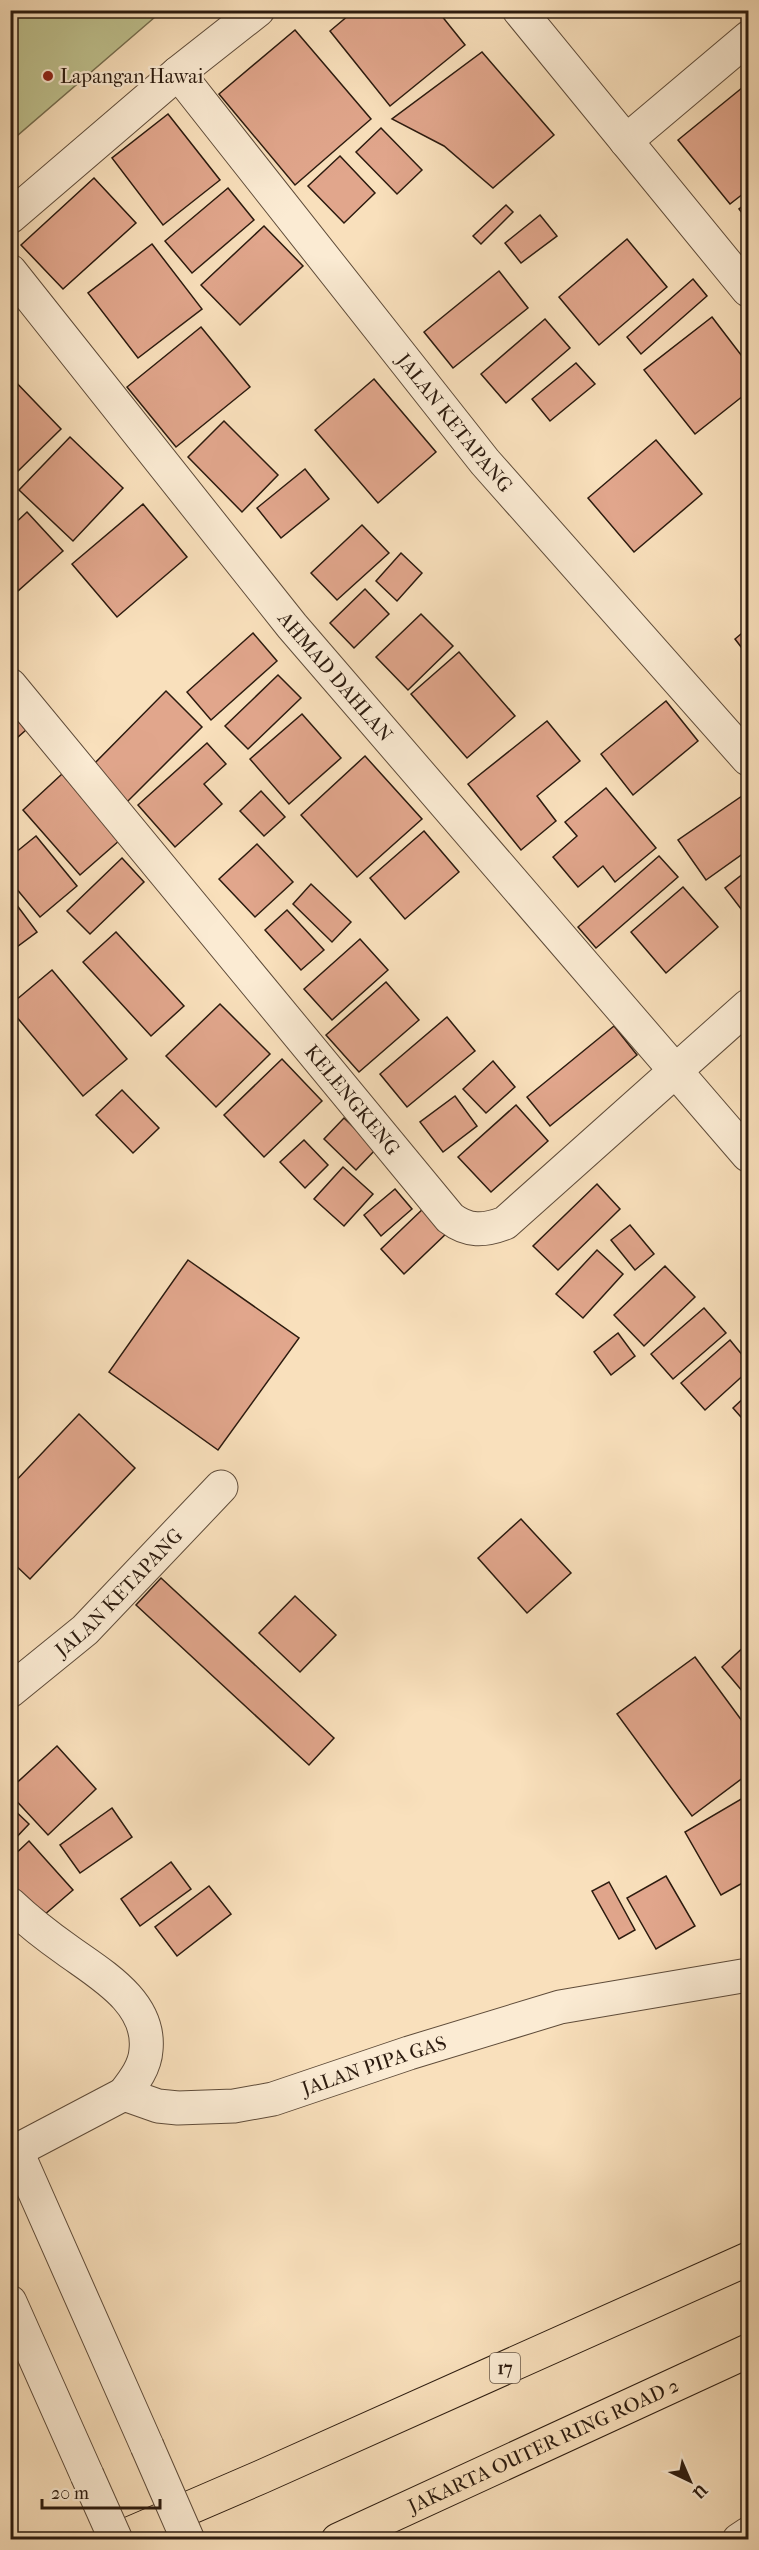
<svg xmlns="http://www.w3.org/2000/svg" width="759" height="2550" font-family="'IM FELL French Canon',serif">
  <rect width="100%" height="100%" fill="#f9e0bc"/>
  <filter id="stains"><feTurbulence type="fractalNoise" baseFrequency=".00333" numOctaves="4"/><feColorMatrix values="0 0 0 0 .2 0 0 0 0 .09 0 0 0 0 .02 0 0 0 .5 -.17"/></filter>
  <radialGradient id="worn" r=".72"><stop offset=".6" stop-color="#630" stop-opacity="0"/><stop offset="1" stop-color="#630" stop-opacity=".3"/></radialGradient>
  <!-- green -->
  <polygon fill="#bfc28f" stroke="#766e4f" stroke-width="1.5" points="11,10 162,10 162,11 11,141"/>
  <!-- building -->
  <g fill="#e1a68c" stroke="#2c1b0f" stroke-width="1.5">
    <polygon points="355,10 437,10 465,45 390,106 330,31"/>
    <polygon points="295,30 371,119 295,185 219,94"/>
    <polygon points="482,52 554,135 493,188 444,146 392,119"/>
    <polygon points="748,83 748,190 730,204 678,140"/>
    <polygon points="168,114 220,180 163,225 112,158"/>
    <polygon points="381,128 422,170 397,194 356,152"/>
    <polygon points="340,156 375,193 344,223 308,186"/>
    <polygon points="94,178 136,223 63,289 21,245"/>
    <polygon points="228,188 254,220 192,273 165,241"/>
    <polygon points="748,202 748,221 739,209"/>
    <polygon points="506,205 513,212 481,244 473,236"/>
    <polygon points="540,215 557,236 521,263 505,243"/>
    <polygon points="264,226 303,266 240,325 201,285"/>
    <polygon points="627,239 667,287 599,345 559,297"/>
    <polygon points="152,244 202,309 138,358 88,293"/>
    <polygon points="499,271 528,308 453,368 424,332"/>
    <polygon points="693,279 707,296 641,354 627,337"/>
    <polygon points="712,317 748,364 748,392 695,434 644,370"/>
    <polygon points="545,319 570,348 506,403 481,374"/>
    <polygon points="201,327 250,387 176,447 127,387"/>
    <polygon points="576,363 595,384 550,421 532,399"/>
    <polygon points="10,376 61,429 14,475 10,471"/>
    <polygon points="374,379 436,452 378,503 315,430"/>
    <polygon points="224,421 278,475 242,512 188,457"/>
    <polygon points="70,437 123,488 73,541 19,490"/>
    <polygon points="656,440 702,494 634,552 588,498"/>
    <polygon points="305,469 329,499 281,538 257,508"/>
    <polygon points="143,504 187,557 117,617 72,564"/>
    <polygon points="27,512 63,551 10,598 10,528"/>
    <polygon points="362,525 389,553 337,600 311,573"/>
    <polygon points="401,553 422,573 397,601 376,581"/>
    <polygon points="365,589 389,614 354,648 330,623"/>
    <polygon points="421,614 453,646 408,690 376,657"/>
    <polygon points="748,628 748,656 735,639"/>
    <polygon points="253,633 277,661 211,720 187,692"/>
    <polygon points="459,652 515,716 467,758 411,694"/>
    <polygon points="278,675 301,698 248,749 225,726"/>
    <polygon points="166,691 202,727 123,806 88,770"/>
    <polygon points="666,701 698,741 633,795 601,754"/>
    <polygon points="10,711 26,730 10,744"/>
    <polygon points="302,714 341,758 289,804 250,759"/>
    <polygon points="547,721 580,761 537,796 556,821 521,850 468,784"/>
    <polygon points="207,743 226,764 204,784 222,804 175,847 138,805"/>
    <polygon points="365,756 422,819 357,877 301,815"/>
    <polygon points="62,774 120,840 80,875 23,810"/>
    <polygon points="606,788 656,848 615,882 603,866 578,887 553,857 577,836 565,822"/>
    <polygon points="261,791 285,817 264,836 240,811"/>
    <polygon points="742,796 748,805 748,850 706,880 678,840"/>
    <polygon points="424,831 459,872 405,919 370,878"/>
    <polygon points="36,836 77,886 40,917 10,881 10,857"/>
    <polygon points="257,844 293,882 255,917 219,879"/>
    <polygon points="659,856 678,877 596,948 578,927"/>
    <polygon points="122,858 144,882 90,934 67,911"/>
    <polygon points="748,870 748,918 725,888"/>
    <polygon points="311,884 351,922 332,942 293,904"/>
    <polygon points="683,887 718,927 666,973 631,932"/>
    <polygon points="10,896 37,932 10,952"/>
    <polygon points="287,910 324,950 301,970 265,930"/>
    <polygon points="116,932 184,1006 151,1036 83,962"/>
    <polygon points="360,939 388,970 332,1020 304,989"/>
    <polygon points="52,970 127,1059 83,1096 10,1009 10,1005"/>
    <polygon points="386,982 419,1020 359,1072 326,1035"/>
    <polygon points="220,1004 270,1054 216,1107 166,1056"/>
    <polygon points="447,1017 475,1051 407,1107 380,1074"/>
    <polygon points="614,1026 637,1055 550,1126 527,1097"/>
    <polygon points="282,1059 322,1101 264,1157 224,1115"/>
    <polygon points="493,1061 515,1087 486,1113 463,1089"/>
    <polygon points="122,1090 159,1128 133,1153 96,1115"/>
    <polygon points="455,1096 477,1126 443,1152 420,1122"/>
    <polygon points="516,1105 548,1141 491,1192 458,1157"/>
    <polygon points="344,1118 376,1149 356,1170 324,1139"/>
    <polygon points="304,1140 328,1165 305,1188 280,1162"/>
    <polygon points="343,1167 373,1194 344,1226 314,1199"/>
    <polygon points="597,1184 620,1209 558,1270 533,1246"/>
    <polygon points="395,1189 412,1209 381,1236 364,1215"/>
    <polygon points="426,1206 450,1230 404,1274 381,1249"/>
    <polygon points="630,1225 654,1254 635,1270 611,1240"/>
    <polygon points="597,1250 623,1274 583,1318 556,1294"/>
    <polygon points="188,1260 299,1338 218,1450 109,1372"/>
    <polygon points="665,1266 695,1297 644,1346 614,1315"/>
    <polygon points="704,1308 726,1333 673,1379 651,1354"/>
    <polygon points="618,1333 635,1356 611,1375 594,1352"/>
    <polygon points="730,1340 748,1362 748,1371 705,1410 681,1383"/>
    <polygon points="748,1394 748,1425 733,1408"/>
    <polygon points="79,1414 135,1468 30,1579 10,1560 10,1487"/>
    <polygon points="521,1519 571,1573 527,1613 478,1558"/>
    <polygon points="161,1578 334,1738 309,1765 136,1605"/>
    <polygon points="295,1596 336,1635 300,1672 259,1633"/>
    <polygon points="748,1643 748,1698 722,1667"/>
    <polygon points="695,1657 748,1729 748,1774 692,1816 617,1714"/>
    <polygon points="57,1746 96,1789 48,1835 10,1794 10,1789"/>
    <polygon points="748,1795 748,1880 721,1895 685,1832"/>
    <polygon points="10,1806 29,1824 10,1844"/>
    <polygon points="112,1808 132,1837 80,1873 60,1845"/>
    <polygon points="29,1841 73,1890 36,1922 10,1893 10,1859"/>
    <polygon points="171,1862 191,1889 140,1926 121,1899"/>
    <polygon points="666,1876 695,1926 656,1949 627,1898"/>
    <polygon points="609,1882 635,1930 619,1939 592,1891"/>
    <polygon points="209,1886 231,1914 177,1956 155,1927"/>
  </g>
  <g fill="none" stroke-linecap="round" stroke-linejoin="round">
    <!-- minor casing -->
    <g stroke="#5f4c3a" stroke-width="35">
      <g id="minor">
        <polyline points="519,10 748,290"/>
        <path id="s1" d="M178,73L485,462L748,759"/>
        <polyline points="626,141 748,38"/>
        <polyline points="10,217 178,73 258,10"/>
        <path id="s2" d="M10,271L292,626L748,1155"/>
        <path id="s3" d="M10,685L450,1218C468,1232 484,1231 505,1223L748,1006"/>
        <path id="s4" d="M10,1691L85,1630L221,1487"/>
        <path d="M10,1904C28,1921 47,1936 67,1950C100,1974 151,2002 146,2050C145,2067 134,2081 124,2094"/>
        <polyline points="17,2152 147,2446"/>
        <path id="s5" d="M10,2154L124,2094L158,2106L178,2108L234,2106L273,2099L409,2053L560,2007L748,1975"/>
        <polyline points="10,2302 87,2475"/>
        <polyline points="739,2540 748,2534"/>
      </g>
    </g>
    <!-- highway casing -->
    <g stroke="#2c1b0f" stroke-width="35">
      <g id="highway">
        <polyline points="115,2540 261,2477 748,2259"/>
        <path id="s6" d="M338,2540L748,2351"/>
      </g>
    </g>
    <!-- minor -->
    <use href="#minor" stroke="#fbebd3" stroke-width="33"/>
    <!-- highway -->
    <use href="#highway" stroke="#f9e0bc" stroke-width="33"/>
    <!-- minor-bridge casing -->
    <g stroke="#5f4c3a" stroke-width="35" stroke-linecap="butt">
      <g id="minor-bridge">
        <polyline points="147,2446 188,2540"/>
        <polyline points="87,2475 116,2540"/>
      </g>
    </g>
    <!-- minor-bridge -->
    <use href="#minor-bridge" stroke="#fbebd3" stroke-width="33"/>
  </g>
  <!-- markers -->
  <circle fill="#8f2418" stroke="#fbebd3" stroke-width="2" cx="48" cy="76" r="6"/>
  <g text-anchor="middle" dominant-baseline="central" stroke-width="4.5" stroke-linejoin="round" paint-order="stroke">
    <!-- shield labels -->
    <rect fill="#fbebd3" stroke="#6a594a" stroke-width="1.5" x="490" y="2353" width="30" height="30" rx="4.5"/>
    <g font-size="18" font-weight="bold" fill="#2c1b0f">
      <text x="505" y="2368">17</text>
    </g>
    <!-- poi labels -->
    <g font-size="20" fill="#2c1b0f" stroke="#fbebd3" text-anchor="start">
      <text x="60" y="76">Lapangan Hawai</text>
    </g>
    <!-- street labels -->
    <g font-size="20" fill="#2c1b0f" stroke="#fbebd3">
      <text stroke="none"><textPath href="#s1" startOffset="446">JALAN KETAPANG</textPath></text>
      <text stroke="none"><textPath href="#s2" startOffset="520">AHMAD DAHLAN</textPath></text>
      <text stroke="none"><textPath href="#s3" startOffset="538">KELENGKENG</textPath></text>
      <text stroke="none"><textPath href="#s4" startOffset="147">JALAN KETAPANG</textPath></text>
      <text stroke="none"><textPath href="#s5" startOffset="387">JALAN PIPA GAS</textPath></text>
      <text stroke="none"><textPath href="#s6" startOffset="226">JAKARTA OUTER RING ROAD 2</textPath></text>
    </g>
  </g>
  <!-- margin -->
  <rect width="759" height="2550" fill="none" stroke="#f9e0bc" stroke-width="36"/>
  <rect x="12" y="12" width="735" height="2526" fill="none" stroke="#2c1b0f" stroke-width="3"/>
  <rect x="18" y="18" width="723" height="2514" fill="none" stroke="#2c1b0f" stroke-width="1.5"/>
  <!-- north arrow -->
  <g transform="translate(690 2481) rotate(136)" stroke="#fbebd3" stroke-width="4.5" paint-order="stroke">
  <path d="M0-4.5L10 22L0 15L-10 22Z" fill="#2c1b0f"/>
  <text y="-9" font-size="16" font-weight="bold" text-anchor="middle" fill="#2c1b0f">U</text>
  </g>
  <!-- scale -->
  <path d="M42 2499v9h118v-9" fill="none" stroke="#2c1b0f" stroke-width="3"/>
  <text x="51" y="2499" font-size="18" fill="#2c1b0f" stroke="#fbebd3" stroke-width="4.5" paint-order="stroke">20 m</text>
  <rect width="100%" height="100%" filter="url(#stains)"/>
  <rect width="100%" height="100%" fill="url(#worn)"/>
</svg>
